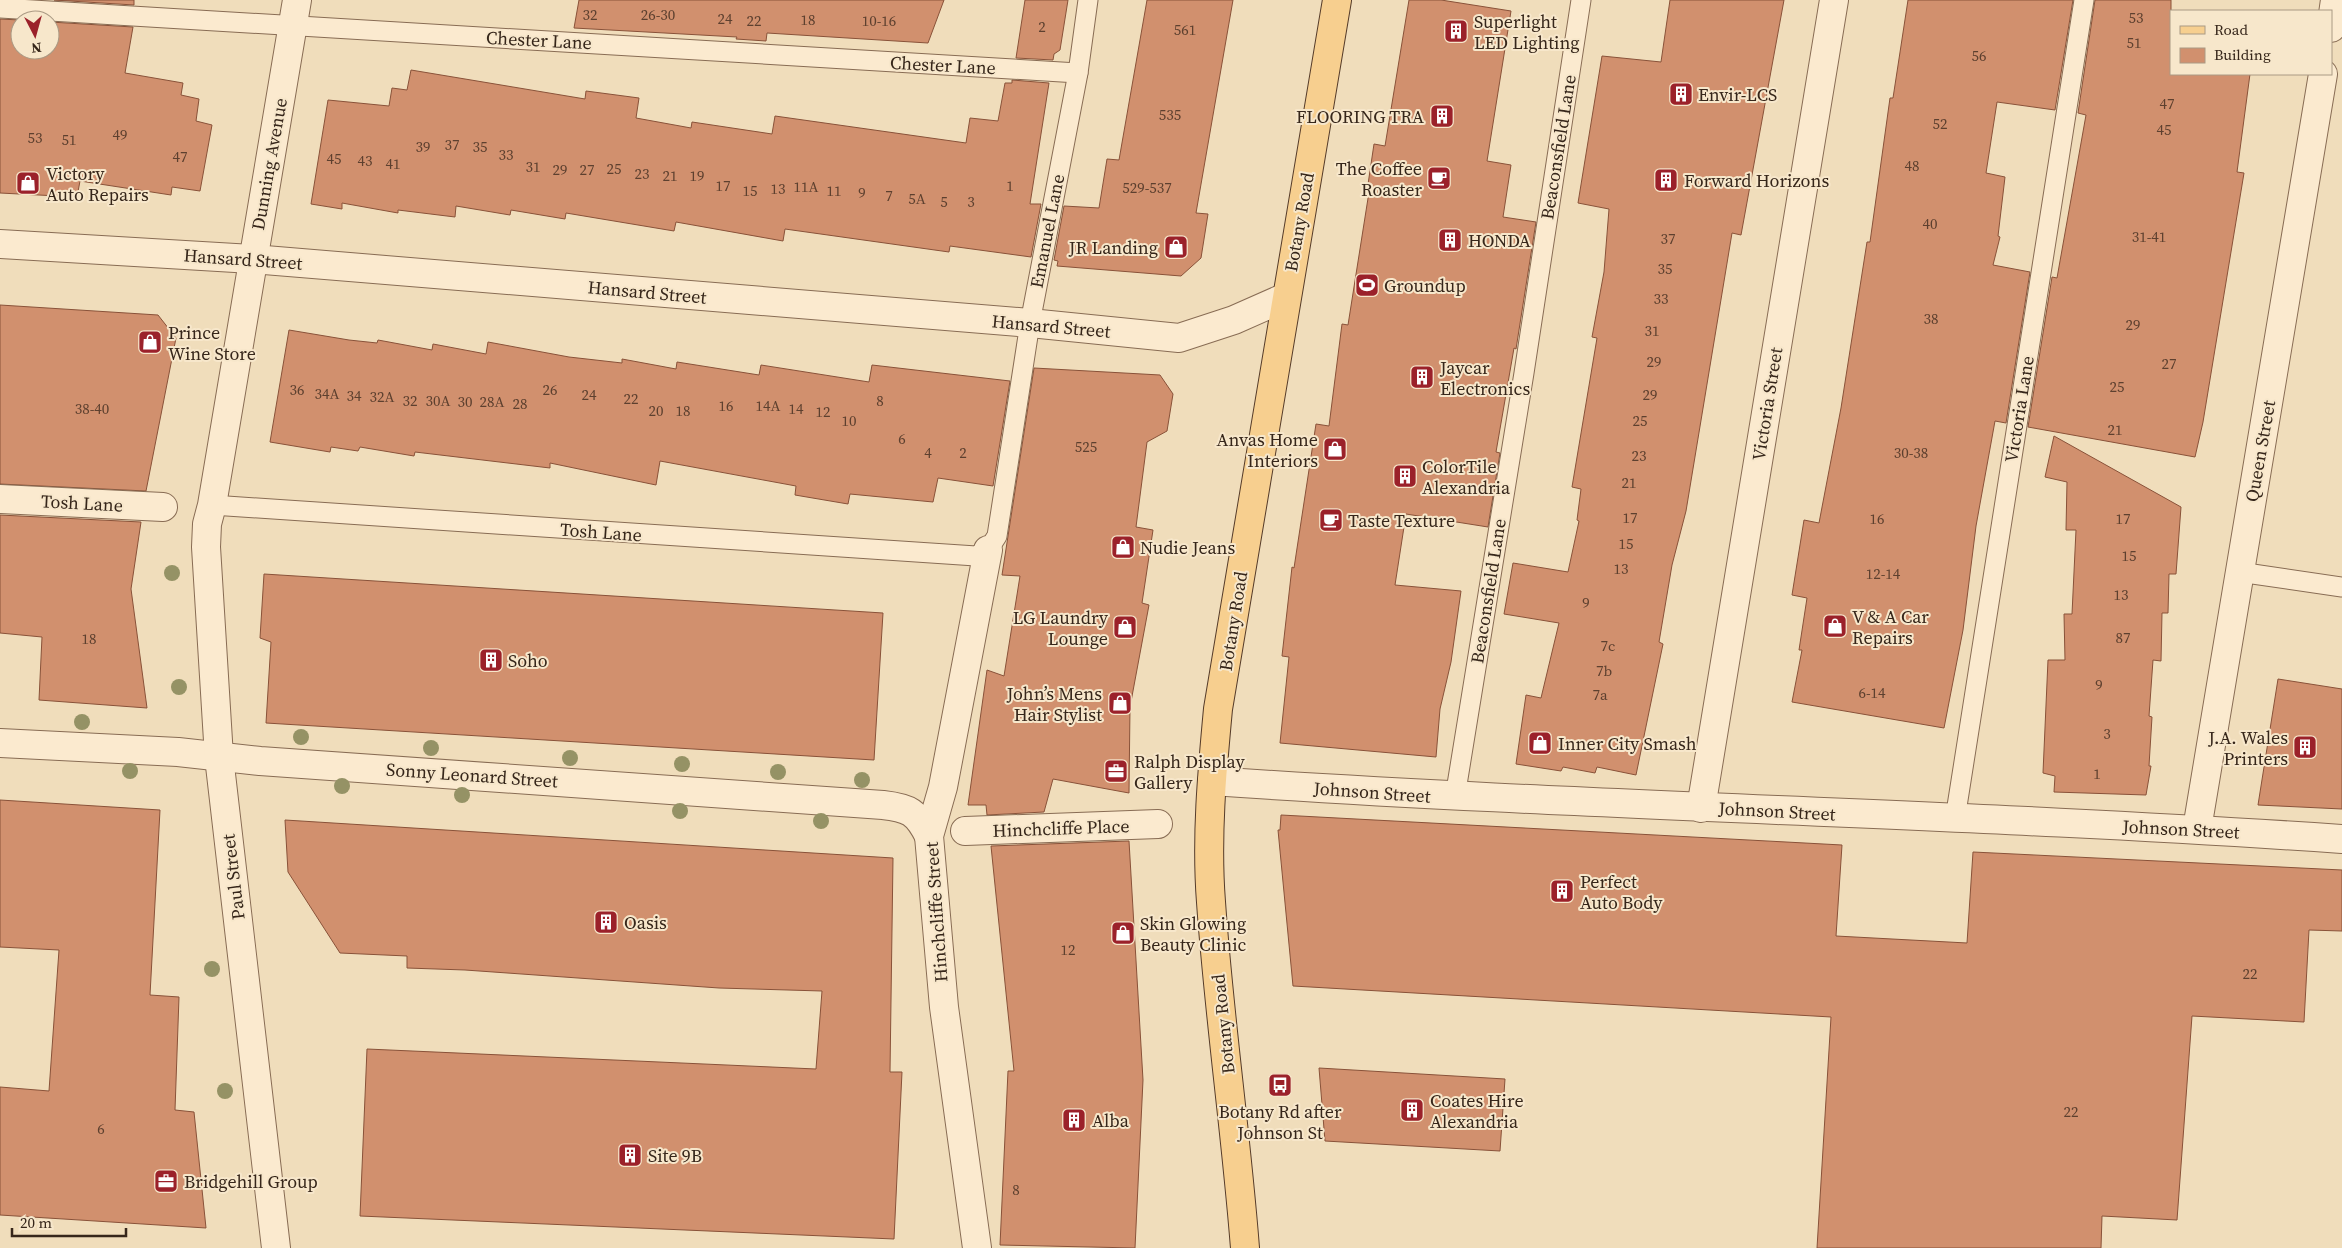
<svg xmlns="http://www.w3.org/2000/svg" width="2342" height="1248" font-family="'Source Serif 4',serif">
  <rect width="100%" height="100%" fill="#f0ddbb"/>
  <!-- building -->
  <g fill="#d1906e" stroke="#895239">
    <polygon points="54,0 134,0 134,5"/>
    <polygon points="579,0 944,0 928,43 767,33 766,41 736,39 737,37 574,28"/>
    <polygon points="1025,0 1068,0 1060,50 1054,54 1053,60 1016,58"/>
    <polygon points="1147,0 1233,0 1196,213 1208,214 1201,258 1181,276 1057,266 1058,261 1054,260 1064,206 1099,208 1107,159 1119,160"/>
    <polygon points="1409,0 1441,0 1511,11 1487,161 1511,165 1503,217 1536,222 1516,349 1514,348 1496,452 1500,453 1488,527 1406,514 1395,585 1461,591 1451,662 1440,709 1436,757 1280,743 1289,657 1282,656 1292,567 1294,568 1316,424 1329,426 1342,324 1348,325 1369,192 1367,191 1374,144 1385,146"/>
    <polygon points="1670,0 1784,0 1741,235 1732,233 1686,511 1672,565 1659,642 1663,644 1636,775 1597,767 1595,773 1563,767 1561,771 1516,764 1526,695 1541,698 1559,623 1504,614 1513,563 1568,572 1579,521 1577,520 1581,489 1572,487 1597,338 1592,337 1604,272 1609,209 1578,203 1602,56 1661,62"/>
    <polygon points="1908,0 2073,0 2055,110 1997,102 1986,173 2005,177 1998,236 2000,237 1993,265 2030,272 2006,423 1995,421 1976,526 1963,630 1944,728 1792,702 1802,650 1799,650 1807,598 1792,595 1804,520 1819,523 1841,408 1867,242 1870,242 1890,98 1893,98"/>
    <polygon points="2095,0 2171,0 2171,74 2250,74 2237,172 2244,173 2203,422 2195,457 2028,427 2052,277 2057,278 2086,115 2078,113"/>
    <polygon points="0,19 20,20 20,50 50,50 50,22 133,27 125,73 183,83 181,95 199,99 196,121 212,125 200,191 172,187 171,195 80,181 77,197 0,193"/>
    <polygon points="411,70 585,99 586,91 639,98 636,118 691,128 692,122 772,134 775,116 966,143 970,118 998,121 1005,83 1012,83 1012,80 1049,83 1030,204 1041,204 1031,257 950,246 949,252 785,229 783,241 676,222 674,231 566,213 565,219 511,210 510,215 456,206 455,217 398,210 398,213 342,203 342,209 311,204 328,100 389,106 392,88 407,90"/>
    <polygon points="0,305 158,315 176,338 146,491 0,484"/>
    <polygon points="289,330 349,340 377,343 378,340 432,350 433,344 486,354 488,342 569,357 622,363 622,359 676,369 677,362 759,375 761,365 869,382 872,365 1010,381 993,486 938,478 933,502 850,494 848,504 795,495 796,486 660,461 656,485 550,463 550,468 415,452 414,456 360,447 358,451 331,447 330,452 270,442"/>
    <polygon points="1034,368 1160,375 1173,394 1167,431 1147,442 1136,527 1153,530 1142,603 1149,605 1130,707 1129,793 1053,779 1044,812 987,815 986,805 968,805 987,670 1004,676 1020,576 1002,575"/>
    <polygon points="2054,436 2181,507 2176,574 2169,574 2168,613 2162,613 2161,661 2153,660 2149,716 2152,717 2149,766 2151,766 2146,795 2054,792 2055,776 2043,773 2048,660 2065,660 2064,614 2072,614 2076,530 2066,530 2067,482 2045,477"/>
    <polygon points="0,515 141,522 131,589 147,708 39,700 42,637 0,633"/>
    <polygon points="264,574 883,613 874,760 266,723 271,642 260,638"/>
    <polygon points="2278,679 2342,689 2342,809 2258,805"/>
    <polygon points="0,800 160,810 150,995 179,997 175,1110 194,1112 206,1228 0,1215 0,1087 49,1091 59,950 0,947"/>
    <polygon points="1281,815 1842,845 1836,936 1967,943 1973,852 2342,870 2342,931 2309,930 2304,1022 2192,1016 2177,1220 2102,1216 2101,1248 1817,1248 1831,1017 1293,986 1278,830 1280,830"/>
    <polygon points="285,820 893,858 890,1072 902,1072 894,1239 360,1216 367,1049 816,1069 822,991 719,988 465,970 407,968 407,956 340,953 288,872"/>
    <polygon points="1129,841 1143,1080 1135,1248 1000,1245 1008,1071 1014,1071 991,846"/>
    <polygon points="1319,1068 1505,1079 1500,1151 1325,1141"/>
  </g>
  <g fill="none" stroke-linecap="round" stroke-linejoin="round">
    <!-- lane casing -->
    <g stroke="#886c54" stroke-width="21">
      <g id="lane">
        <polyline points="0,8 1078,73"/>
        <polyline points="212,505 976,556 988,550 997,536 1030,323 1078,73 1088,0"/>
        <polyline points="2239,572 2342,587"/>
        <polyline points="1455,797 1524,373 1581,0"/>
        <polyline points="1955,819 2084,0"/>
      </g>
    </g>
    <!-- street casing -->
    <g stroke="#886c54" stroke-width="30">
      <g id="street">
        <polyline points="2331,28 2335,0"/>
        <polyline points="0,244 252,259 1030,323 1179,338 1234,320 1286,297"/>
        <polyline points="0,499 163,507"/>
        <path d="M0,743L178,752L260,761L883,805C909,808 917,812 929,836"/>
        <path d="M1212,781C1588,807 1966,813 2342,839"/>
        <polyline points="1701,808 1834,0"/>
        <polyline points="2197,829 2323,74"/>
        <polyline points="965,831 1158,824"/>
        <polyline points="276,1248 219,757 206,547 207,524 212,505 297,0"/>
        <polyline points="977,1248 944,1007 929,836 943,787 988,550"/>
      </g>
    </g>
    <!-- primary casing -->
    <g stroke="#553b29" stroke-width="30">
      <path id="primary" d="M1245,1248C1236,1132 1219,1017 1211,902C1206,838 1212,773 1218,709L1337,0"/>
    </g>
    <!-- lane -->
    <use href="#lane" stroke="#fbeacf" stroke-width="19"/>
    <!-- street -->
    <use href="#street" stroke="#fbeacf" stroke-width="28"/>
    <!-- primary -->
    <use href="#primary" stroke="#f7cf8f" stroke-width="28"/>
  </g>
  <!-- trees -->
  <g fill="#959265">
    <circle cx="172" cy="573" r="8"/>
    <circle cx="179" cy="687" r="8"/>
    <circle cx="82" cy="722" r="8"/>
    <circle cx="301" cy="737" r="8"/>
    <circle cx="431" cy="748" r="8"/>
    <circle cx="570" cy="758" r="8"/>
    <circle cx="682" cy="764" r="8"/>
    <circle cx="130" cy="771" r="8"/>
    <circle cx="778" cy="772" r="8"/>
    <circle cx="862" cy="780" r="8"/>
    <circle cx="342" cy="786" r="8"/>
    <circle cx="462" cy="795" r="8"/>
    <circle cx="680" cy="811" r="8"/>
    <circle cx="821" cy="821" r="8"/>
    <circle cx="212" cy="969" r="8"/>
    <circle cx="225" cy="1091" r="8"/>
  </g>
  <!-- icons -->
  <defs>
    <g id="building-square" transform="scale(1.25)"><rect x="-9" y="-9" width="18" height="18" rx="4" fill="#9b212a" stroke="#f7e7cb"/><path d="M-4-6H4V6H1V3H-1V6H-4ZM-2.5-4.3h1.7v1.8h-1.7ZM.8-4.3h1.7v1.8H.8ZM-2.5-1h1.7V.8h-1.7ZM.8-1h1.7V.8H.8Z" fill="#fff"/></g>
    <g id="cafe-square" transform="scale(1.25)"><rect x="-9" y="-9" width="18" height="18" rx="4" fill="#9b212a" stroke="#f7e7cb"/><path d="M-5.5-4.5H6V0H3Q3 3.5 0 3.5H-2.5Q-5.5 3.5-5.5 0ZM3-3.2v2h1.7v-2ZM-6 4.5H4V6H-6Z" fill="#fff"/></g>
    <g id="shop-square" transform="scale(1.25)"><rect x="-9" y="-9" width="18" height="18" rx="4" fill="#9b212a" stroke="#f7e7cb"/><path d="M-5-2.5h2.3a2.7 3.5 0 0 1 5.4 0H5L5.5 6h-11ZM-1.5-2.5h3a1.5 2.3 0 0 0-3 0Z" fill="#fff"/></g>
    <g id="stadium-square" transform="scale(1.25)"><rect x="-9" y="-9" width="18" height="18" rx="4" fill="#9b212a" stroke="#f7e7cb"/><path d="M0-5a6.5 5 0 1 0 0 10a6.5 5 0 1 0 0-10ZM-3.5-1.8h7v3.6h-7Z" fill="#fff"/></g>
    <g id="office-square" transform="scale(1.25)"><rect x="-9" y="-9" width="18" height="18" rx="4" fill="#9b212a" stroke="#f7e7cb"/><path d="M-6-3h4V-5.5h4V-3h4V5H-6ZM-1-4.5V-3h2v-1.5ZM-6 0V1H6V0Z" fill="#fff"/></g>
    <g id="bus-square" transform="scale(1.25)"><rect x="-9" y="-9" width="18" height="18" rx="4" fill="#9b212a" stroke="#f7e7cb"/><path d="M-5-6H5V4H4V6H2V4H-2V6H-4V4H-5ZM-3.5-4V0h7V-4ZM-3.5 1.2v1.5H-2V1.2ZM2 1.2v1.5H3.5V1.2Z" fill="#fff"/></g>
  </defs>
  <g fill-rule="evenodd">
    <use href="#building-square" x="1456" y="31"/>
    <use href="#building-square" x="1681" y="94"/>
    <use href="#building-square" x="1442" y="116"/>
    <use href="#cafe-square" x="1439" y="178"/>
    <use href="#building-square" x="1666" y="180"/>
    <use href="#shop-square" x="28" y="183"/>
    <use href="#building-square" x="1450" y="240"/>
    <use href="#shop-square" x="1176" y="247"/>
    <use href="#stadium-square" x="1367" y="285"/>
    <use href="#shop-square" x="150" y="342"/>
    <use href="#building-square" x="1422" y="377"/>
    <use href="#shop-square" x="1335" y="449"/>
    <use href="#building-square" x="1405" y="476"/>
    <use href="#cafe-square" x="1331" y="520"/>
    <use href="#shop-square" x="1123" y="547"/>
    <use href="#shop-square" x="1835" y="626"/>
    <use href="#shop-square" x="1125" y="627"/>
    <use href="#building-square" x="491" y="660"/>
    <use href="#shop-square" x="1120" y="703"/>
    <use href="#shop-square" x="1540" y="743"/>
    <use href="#building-square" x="2305" y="747"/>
    <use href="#office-square" x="1116" y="771"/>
    <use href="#building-square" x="1562" y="891"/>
    <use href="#building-square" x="606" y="922"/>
    <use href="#shop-square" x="1123" y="933"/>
    <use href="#bus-square" x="1280" y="1085"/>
    <use href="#building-square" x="1412" y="1110"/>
    <use href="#building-square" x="1074" y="1120"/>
    <use href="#building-square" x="630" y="1155"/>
    <use href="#office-square" x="166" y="1181"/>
  </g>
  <g text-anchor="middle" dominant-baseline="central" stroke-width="4" stroke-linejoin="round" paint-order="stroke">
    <!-- number labels -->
    <g font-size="15" fill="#5d402f">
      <text x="590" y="14">32</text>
      <text x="658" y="14">26-30</text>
      <text x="2136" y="17">53</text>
      <text x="725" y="18">24</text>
      <text x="808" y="19">18</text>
      <text x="754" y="20">22</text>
      <text x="879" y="20">10-16</text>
      <text x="1042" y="26">2</text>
      <text x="1185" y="29">561</text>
      <text x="2134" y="42">51</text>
      <text x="1979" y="55">56</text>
      <text x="2167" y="103">47</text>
      <text x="1170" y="114">535</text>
      <text x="1940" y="123">52</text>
      <text x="2164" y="129">45</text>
      <text x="120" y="134">49</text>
      <text x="35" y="137">53</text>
      <text x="69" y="139">51</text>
      <text x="452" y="144">37</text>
      <text x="423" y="146">39</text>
      <text x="480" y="146">35</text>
      <text x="506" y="154">33</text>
      <text x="180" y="156">47</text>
      <text x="334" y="158">45</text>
      <text x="365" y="160">43</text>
      <text x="393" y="163">41</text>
      <text x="1912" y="165">48</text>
      <text x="533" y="166">31</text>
      <text x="614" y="168">25</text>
      <text x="560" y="169">29</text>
      <text x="587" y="169">27</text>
      <text x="642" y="173">23</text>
      <text x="670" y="175">21</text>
      <text x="697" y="175">19</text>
      <text x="723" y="185">17</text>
      <text x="1010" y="185">1</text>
      <text x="806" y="186">11A</text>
      <text x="1147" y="187">529-537</text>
      <text x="778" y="188">13</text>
      <text x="750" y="190">15</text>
      <text x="834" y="190">11</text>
      <text x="862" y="192">9</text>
      <text x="889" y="195">7</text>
      <text x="917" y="198">5A</text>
      <text x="944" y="201">5</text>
      <text x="971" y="201">3</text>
      <text x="1930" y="223">40</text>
      <text x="2149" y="236">31-41</text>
      <text x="1668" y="238">37</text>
      <text x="1665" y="268">35</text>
      <text x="1661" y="298">33</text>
      <text x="1931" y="318">38</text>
      <text x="2133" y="324">29</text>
      <text x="1652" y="330">31</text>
      <text x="1654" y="361">29</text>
      <text x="2169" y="363">27</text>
      <text x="2117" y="386">25</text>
      <text x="297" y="389">36</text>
      <text x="550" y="389">26</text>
      <text x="327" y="393">34A</text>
      <text x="589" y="394">24</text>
      <text x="1650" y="394">29</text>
      <text x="354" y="395">34</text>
      <text x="382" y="396">32A</text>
      <text x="631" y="398">22</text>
      <text x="410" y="400">32</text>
      <text x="438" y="400">30A</text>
      <text x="880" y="400">8</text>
      <text x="465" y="401">30</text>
      <text x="492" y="401">28A</text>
      <text x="520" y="403">28</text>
      <text x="726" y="405">16</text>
      <text x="768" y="405">14A</text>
      <text x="92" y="408">38-40</text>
      <text x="796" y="408">14</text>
      <text x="656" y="410">20</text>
      <text x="683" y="410">18</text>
      <text x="823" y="411">12</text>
      <text x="849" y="420">10</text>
      <text x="1640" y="420">25</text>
      <text x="2115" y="429">21</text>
      <text x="902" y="438">6</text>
      <text x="1086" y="446">525</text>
      <text x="928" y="452">4</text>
      <text x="963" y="452">2</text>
      <text x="1911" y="452">30-38</text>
      <text x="1639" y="455">23</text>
      <text x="1629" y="482">21</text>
      <text x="1630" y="517">17</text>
      <text x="1877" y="518">16</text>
      <text x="2123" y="518">17</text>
      <text x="1626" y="543">15</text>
      <text x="2129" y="555">15</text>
      <text x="1621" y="568">13</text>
      <text x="1883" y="573">12-14</text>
      <text x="2121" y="594">13</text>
      <text x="1586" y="602">9</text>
      <text x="2123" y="637">87</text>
      <text x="89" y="638">18</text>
      <text x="1608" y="645">7c</text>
      <text x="1604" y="670">7b</text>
      <text x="2099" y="684">9</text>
      <text x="1872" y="692">6-14</text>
      <text x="1600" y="694">7a</text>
      <text x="2107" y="733">3</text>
      <text x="2097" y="773">1</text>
      <text x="1068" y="949">12</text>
      <text x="2250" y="973">22</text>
      <text x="2071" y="1111">22</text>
      <text x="101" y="1128">6</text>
      <text x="1016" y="1189">8</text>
    </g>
    <!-- poi labels -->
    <g font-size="18" fill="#36261a" stroke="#f7e7cb" text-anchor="start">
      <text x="1474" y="21">Superlight<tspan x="1474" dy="21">LED Lighting</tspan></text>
      <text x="1698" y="94">Envir-LCS</text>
      <text x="1424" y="116" text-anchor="end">FLOORING TRA</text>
      <text x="1422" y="168" text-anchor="end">The Coffee<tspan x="1422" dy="21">Roaster</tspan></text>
      <text x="46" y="173">Victory<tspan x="46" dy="21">Auto Repairs</tspan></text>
      <text x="1684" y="180">Forward Horizons</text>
      <text x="1468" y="240">HONDA</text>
      <text x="1158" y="247" text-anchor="end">JR Landing</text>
      <text x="1384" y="285">Groundup</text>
      <text x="168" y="332">Prince<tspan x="168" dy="21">Wine Store</tspan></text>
      <text x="1440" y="367">Jaycar<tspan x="1440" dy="21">Electronics</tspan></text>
      <text x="1318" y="439" text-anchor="end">Anvas Home<tspan x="1318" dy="21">Interiors</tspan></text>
      <text x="1422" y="466">ColorTile<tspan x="1422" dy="21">Alexandria</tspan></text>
      <text x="1348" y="520">Taste Texture</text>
      <text x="1140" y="547">Nudie Jeans</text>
      <text x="1852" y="616">V &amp; A Car<tspan x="1852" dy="21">Repairs</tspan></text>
      <text x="1108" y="617" text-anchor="end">LG Laundry<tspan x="1108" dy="21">Lounge</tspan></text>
      <text x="508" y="660">Soho</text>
      <text x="1102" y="693" text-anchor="end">John’s Mens<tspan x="1102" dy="21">Hair Stylist</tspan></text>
      <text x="2288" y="737" text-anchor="end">J.A. Wales<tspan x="2288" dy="21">Printers</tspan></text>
      <text x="1558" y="743">Inner City Smash</text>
      <text x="1134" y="761">Ralph Display<tspan x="1134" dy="21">Gallery</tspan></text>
      <text x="1580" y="881">Perfect<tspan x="1580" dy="21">Auto Body</tspan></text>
      <text x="624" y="922">Oasis</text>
      <text x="1140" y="923">Skin Glowing<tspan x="1140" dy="21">Beauty Clinic</tspan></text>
      <text x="1430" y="1100">Coates Hire<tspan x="1430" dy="21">Alexandria</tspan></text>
      <text x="1280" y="1111" text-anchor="middle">Botany Rd after<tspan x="1280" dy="21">Johnson St</tspan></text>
      <text x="1092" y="1120">Alba</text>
      <text x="648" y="1155">Site 9B</text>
      <text x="184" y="1181">Bridgehill Group</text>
    </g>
    <!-- street labels -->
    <g font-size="18" fill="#36261a" stroke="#f7e7cb">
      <text transform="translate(539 40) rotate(3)">Chester Lane</text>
      <text transform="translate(943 65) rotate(3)">Chester Lane</text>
      <text transform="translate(1558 147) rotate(-81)">Beaconsfield Lane</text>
      <text transform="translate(269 164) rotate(-80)">Dunning Avenue</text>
      <text transform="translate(1299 222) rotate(-80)">Botany Road</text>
      <text transform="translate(1047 231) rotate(-79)">Emanuel Lane</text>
      <text transform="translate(243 259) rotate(4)">Hansard Street</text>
      <text transform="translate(647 292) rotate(5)">Hansard Street</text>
      <text transform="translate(1051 326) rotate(5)">Hansard Street</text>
      <text transform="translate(1767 404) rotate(-81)">Victoria Street</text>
      <text transform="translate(2019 409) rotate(-81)">Victoria Lane</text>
      <text transform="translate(2260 451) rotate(-80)">Queen Street</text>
      <text transform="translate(82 503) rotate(3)">Tosh Lane</text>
      <text transform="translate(601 532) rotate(4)">Tosh Lane</text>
      <text transform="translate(1488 591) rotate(-81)">Beaconsfield Lane</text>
      <text transform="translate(1233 621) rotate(-81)">Botany Road</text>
      <text transform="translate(472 775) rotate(4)">Sonny Leonard Street</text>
      <text transform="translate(1372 792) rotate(4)">Johnson Street</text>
      <text transform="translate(1777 811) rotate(3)">Johnson Street</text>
      <text transform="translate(1061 828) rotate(-2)">Hinchcliffe Place</text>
      <text transform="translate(2181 829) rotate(3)">Johnson Street</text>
      <text transform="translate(233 877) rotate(-97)">Paul Street</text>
      <text transform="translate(936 912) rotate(-94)">Hinchcliffe Street</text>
      <text transform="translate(1223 1024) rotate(-96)">Botany Road</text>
    </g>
  </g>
  <!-- legend -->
  <rect x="2170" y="10" width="162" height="65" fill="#f7e7cb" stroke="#aa9a84"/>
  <rect x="2180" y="26" width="25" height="8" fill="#f7cf8f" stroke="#aa9a84"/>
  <text x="2214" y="35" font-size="15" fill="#36261a">Road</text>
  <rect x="2180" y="48" width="25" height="15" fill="#d1906e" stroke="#aa9a84"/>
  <text x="2214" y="60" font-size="15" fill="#36261a">Building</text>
  <!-- north arrow -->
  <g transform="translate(35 35) rotate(174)"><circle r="24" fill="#f7e7cb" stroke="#aa9a84"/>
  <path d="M0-4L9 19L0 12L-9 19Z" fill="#9b212a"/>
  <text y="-8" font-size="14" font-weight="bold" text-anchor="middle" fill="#36261a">N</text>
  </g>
  <!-- scale -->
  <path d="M12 1228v8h114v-8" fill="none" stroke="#36261a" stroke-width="2.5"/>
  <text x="20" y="1228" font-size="15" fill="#36261a" stroke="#f7e7cb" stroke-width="4" paint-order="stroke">20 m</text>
</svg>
